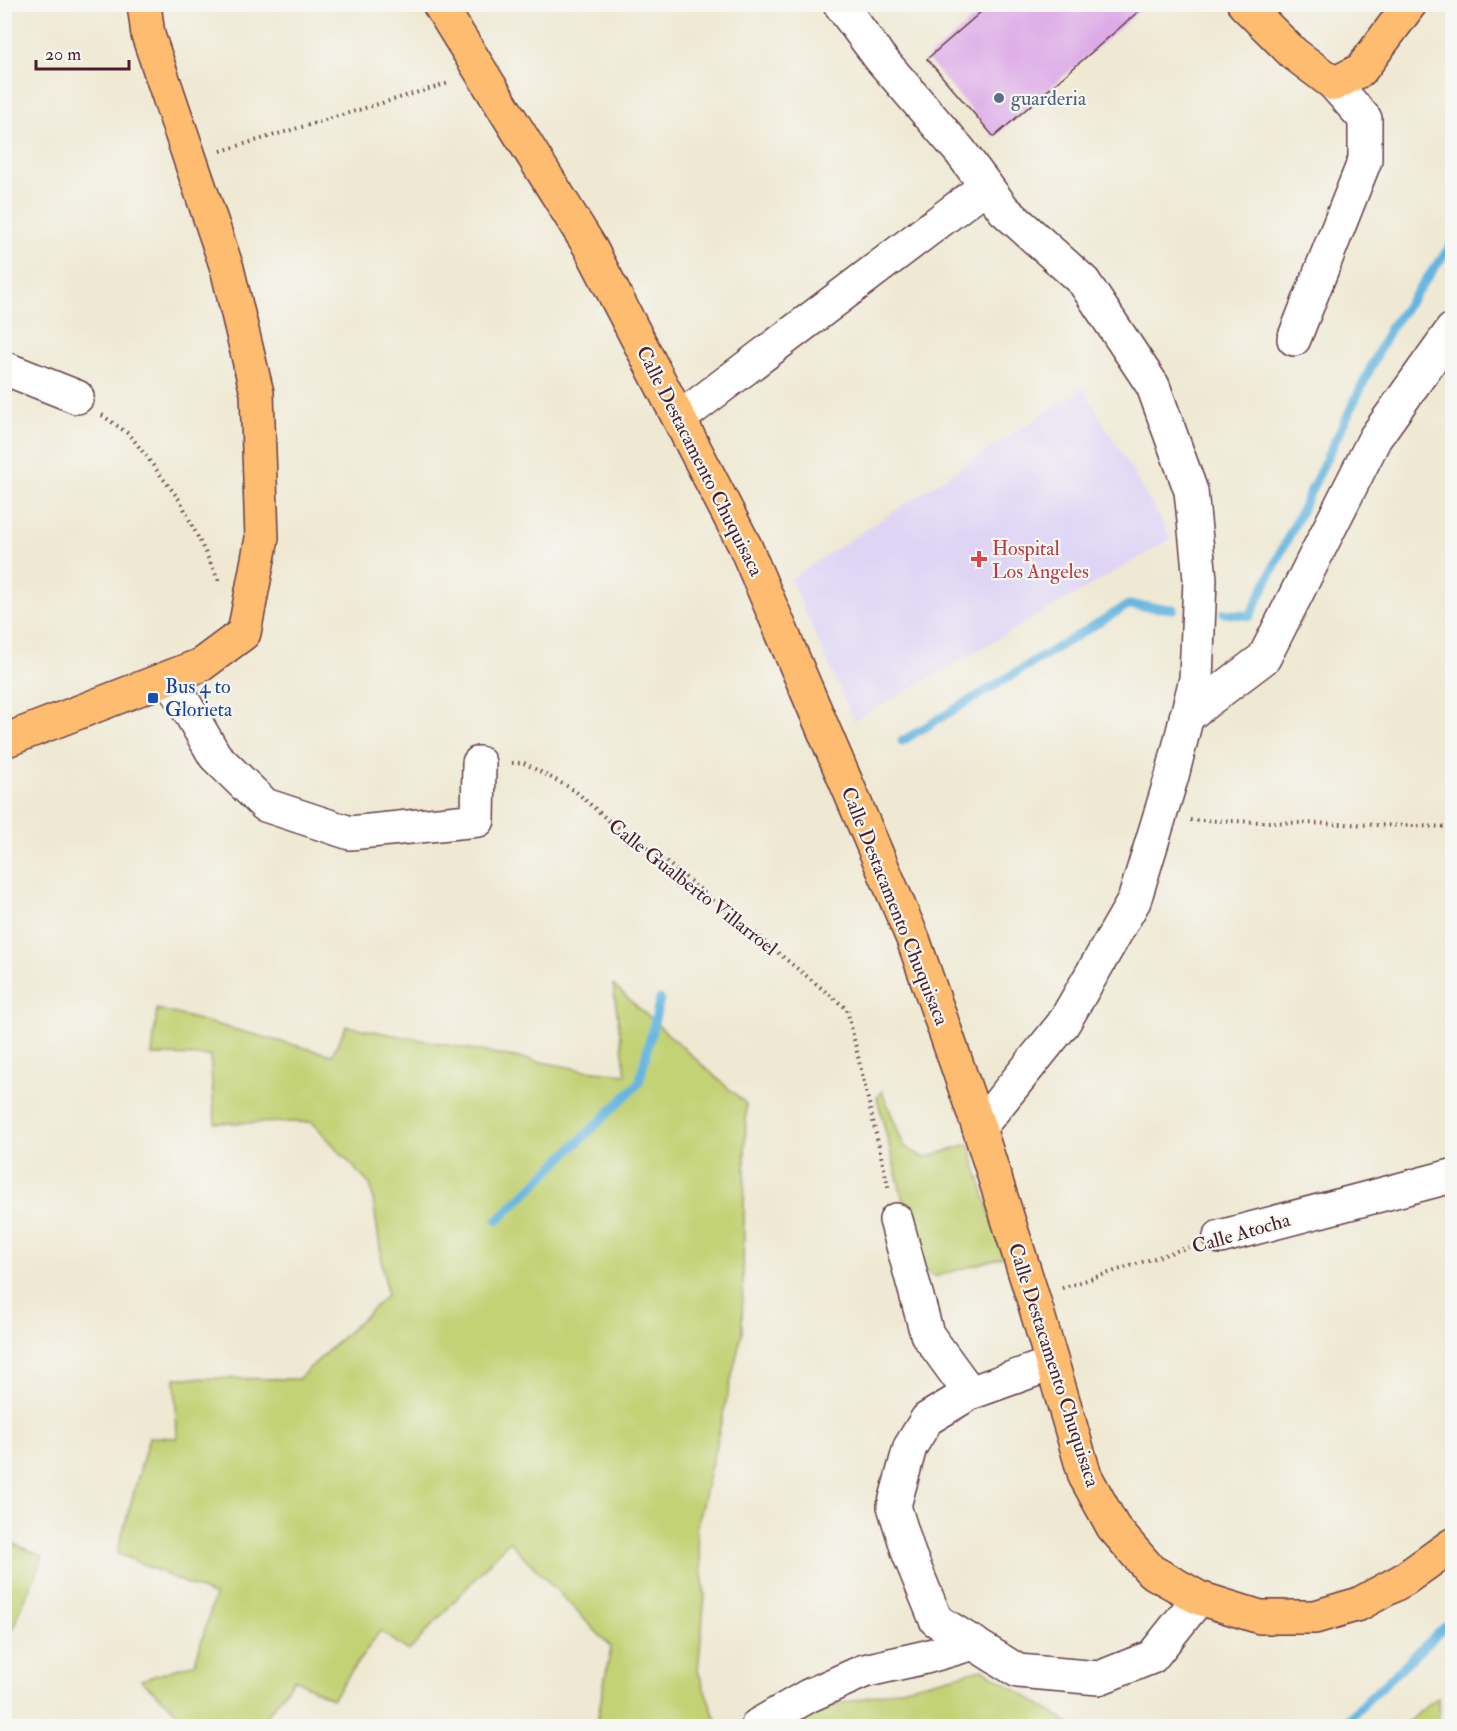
<svg xmlns="http://www.w3.org/2000/svg" width="1457" height="1731" font-family="'IM FELL Double Pica',serif">
  <rect width="100%" height="100%" fill="#f6f6f2"/>
  <filter id="ink" filterUnits="userSpaceOnUse"><feTurbulence type="fractalNoise" baseFrequency=".0167" numOctaves="2"/><feDisplacementMap in="SourceGraphic" scale="12" xChannelSelector="R" yChannelSelector="G"/><feConvolveMatrix kernelMatrix="1 2 1 2 8 2 1 2 1" color-interpolation-filters="sRGB"/></filter>
  <filter id="wash" filterUnits="userSpaceOnUse"><feTurbulence type="fractalNoise" baseFrequency=".008" numOctaves="4" result="noise"/><feDisplacementMap in="SourceGraphic" scale="24" xChannelSelector="R" yChannelSelector="G"/><feGaussianBlur stdDeviation="1.35" result="paint"/><feColorMatrix in="noise" values="0 0 0 0 0 0 0 0 0 0 0 0 0 0 0 0 0 1.4 0 .05"/><feComposite in="paint" operator="in"/></filter>
  <g filter="url(#wash)">
    <rect width="100%" height="100%" fill="#efe9d3"/>
    <!-- built -->
    <polygon fill="#ded5f5" points="1083,388 1172,539 854,721 790,579"/>
    <!-- green -->
    <g fill="#c2d275" stroke="#867850" stroke-width="1.5">
      <polygon points="613,985 746,1104 742,1333 696,1530 705,1595 698,1671 718,1726 596,1726 611,1647 509,1541 409,1651 380,1631 332,1699 294,1679 259,1726 192,1726 141,1680 195,1663 215,1596 117,1553 149,1437 177,1438 175,1378 298,1379 387,1295 371,1186 312,1122 215,1123 210,1056 152,1055 157,1009 332,1055 346,1026 584,1070 626,1074"/>
      <polygon points="882,1091 904,1146 924,1158 969,1144 1003,1257 934,1277 920,1268 877,1097"/>
      <polygon points="5,1540 43,1557 5,1646"/>
      <polygon points="983,1669 1073,1726 775,1726 799,1714"/>
      <polygon points="1438,1697 1439,1726 1403,1726"/>
    </g>
    <g fill="none" stroke-linecap="round" stroke-linejoin="round">
      <!-- stream -->
      <g stroke="#65b5e0" stroke-width="9">
        <polyline points="1224,613 1250,616 1389,330 1452,244"/>
        <polyline points="902,741 1128,605 1173,609"/>
        <polyline points="497,1221 639,1083 660,999"/>
        <polyline points="1342,1726 1358,1709 1452,1620"/>
      </g>
    </g>
    <g id="blocks">
      <!-- building -->
      <polygon fill="#ddaae7" points="990,4 1147,4 994,137 927,59"/>
    </g>
  </g>
  <g filter="url(#ink)">
    <use href="#blocks" fill-opacity="0" stroke="#633d44" stroke-width="1.5"/>
    <g fill="none" stroke-linecap="round" stroke-linejoin="round">
      <!-- minor casing -->
      <g stroke="#633d44" stroke-width="36">
        <g id="minor">
          <polyline points="840,4 880,58 960,151 1004,210 1084,282 1153,386 1191,491 1200,579 1196,679 1172,776 1134,901 1063,1024 979,1128"/>
          <polyline points="1294,339 1365,160 1365,119 1334,84"/>
          <polyline points="4,368 77,397"/>
          <polyline points="680,418 986,186"/>
          <polyline points="170,678 215,756 265,805 350,833 478,820 479,763"/>
          <polyline points="1186,717 1264,658 1375,438 1452,330"/>
          <polyline points="896,1220 927,1334 970,1393 1051,1364"/>
          <polyline points="1220,1237 1452,1176"/>
          <polyline points="970,1393 927,1419 910,1447 894,1506 909,1554 936,1620 1018,1671 1099,1678 1152,1657 1199,1598"/>
          <polyline points="758,1725 808,1696 864,1671 926,1657 974,1643"/>
        </g>
      </g>
      <!-- major casing -->
      <g stroke="#633d44" stroke-width="36">
        <g id="major">
          <polyline points="439,4 590,247 745,546 913,939 979,1128 1033,1298 1085,1476 1113,1527 1151,1571 1199,1598 1260,1617 1315,1617 1359,1604 1403,1580 1452,1545"/>
          <polyline points="1244,4 1293,53 1334,84 1361,70 1410,4"/>
          <polyline points="4,741 201,665 244,633 262,538 257,393 227,268 148,35 144,4"/>
        </g>
      </g>
      <!-- path -->
      <g stroke="#633d44" stroke-width="4" stroke-dasharray="1.5 4.5" stroke-linecap="butt">
        <polyline points="221,151 449,83"/>
        <polyline points="102,415 130,435 181,502 220,583"/>
        <polyline points="512,763 524,763 574,790 608,820 664,860 847,1009 889,1190"/>
        <polyline points="1190,820 1452,827"/>
        <polyline points="1062,1288 1192,1246"/>
      </g>
      <!-- minor -->
      <use href="#minor" stroke="#fff" stroke-width="33"/>
      <!-- major -->
      <use href="#major" stroke="#fdbc70" stroke-width="33"/>
    </g>
  </g>
  <!-- markers -->
  <circle fill="#5c6f8a" stroke="#f6f6f2" stroke-width="2" cx="999" cy="98" r="6"/>
  <path fill="#e0444e" stroke="#f6f6f2" stroke-width="2" d="M976 550h6v6h6v6h-6v6h-6v-6h-6v-6h6z"/>
  <rect fill="#1a4fb4" stroke="#f6f6f2" stroke-width="2" x="147" y="692" width="12" height="12" rx="3"/>
  <g text-anchor="middle" dominant-baseline="central" stroke-width="4.5" stroke-linejoin="round" paint-order="stroke">
    <!-- service labels -->
    <g font-size="20" fill="#4e5e75" stroke="#f6f6f2" text-anchor="start">
      <text x="1011" y="98">guarderia</text>
    </g>
    <!-- street labels -->
    <g font-size="20" fill="#4a1f2b" stroke="#f6f6f2">
      <text transform="translate(700 461) rotate(63)">Calle Destacamento Chuquisaca</text>
      <text transform="translate(693 887) rotate(38)">Calle Gualberto Villarroel</text>
      <text transform="translate(895 906) rotate(68)">Calle Destacamento Chuquisaca</text>
      <text transform="translate(1241 1233) rotate(-16)">Calle Atocha</text>
      <text transform="translate(1054 1365) rotate(72)">Calle Destacamento Chuquisaca</text>
    </g>
    <!-- health labels -->
    <g font-size="20" fill="#be3a42" stroke="#f6f6f2" text-anchor="start">
      <text x="992" y="548">Hospital<tspan x="992" dy="23">Los Angeles</tspan></text>
    </g>
    <!-- transit labels -->
    <g font-size="20" fill="#164399" stroke="#f6f6f2" text-anchor="start">
      <text x="165" y="686">Bus 4 to<tspan x="165" dy="23">Glorieta</tspan></text>
    </g>
  </g>
  <!-- margin -->
  <rect width="1457" height="1731" fill="none" stroke="#f6f6f2" stroke-width="24"/>
  <!-- scale -->
  <path d="M36 60v9h93v-9" fill="none" stroke="#4a1f2b" stroke-width="3"/>
  <text x="45" y="60" font-size="18" fill="#4a1f2b" stroke="#f6f6f2" stroke-width="4.5" paint-order="stroke">20 m</text>
</svg>
